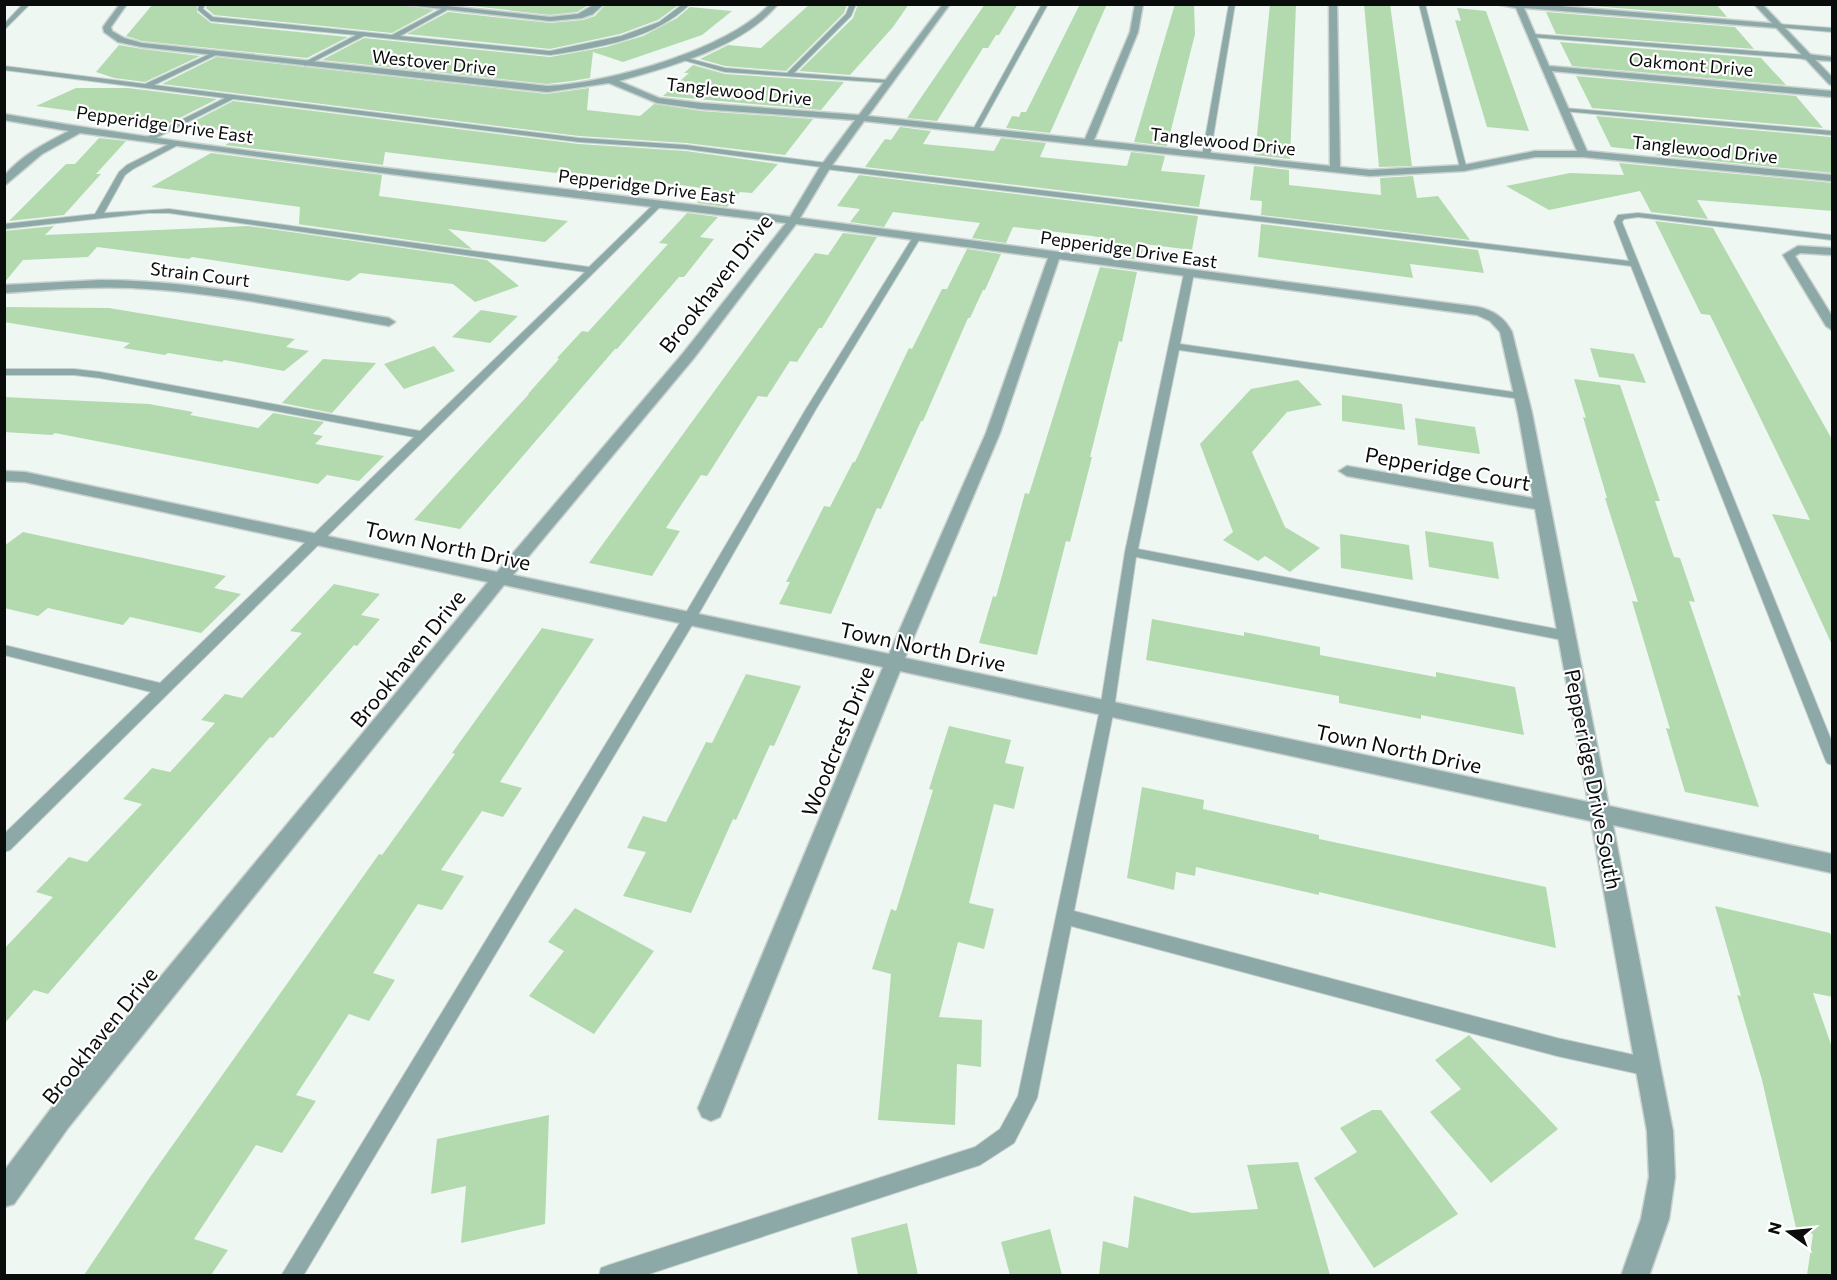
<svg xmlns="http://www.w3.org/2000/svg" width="1837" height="1280" font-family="Commissioner,sans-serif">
  <rect width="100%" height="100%" fill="#eff7f3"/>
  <!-- building -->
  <g fill="#b3daaf">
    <polygon points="153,4 197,4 197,12 211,23 348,37 307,58 142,41 126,36"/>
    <polygon points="207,4 396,4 434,10 392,33 214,15 206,8"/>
    <polygon points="455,4 590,4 577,12 550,15"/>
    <polygon points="606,4 677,6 658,20 620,34 550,49 407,34 448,12 550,23 583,20 595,16"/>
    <polygon points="810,4 847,4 844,13 786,71 725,66 700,59 728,45 761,48"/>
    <polygon points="858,4 909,4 893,27 850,75 799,71 853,18"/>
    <polygon points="985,4 1018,4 999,35 996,35 988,48 983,48 937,121 907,118"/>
    <polygon points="1080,4 1107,4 1050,133 1006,128 1012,116 1019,117 1021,112 1026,112"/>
    <polygon points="1175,4 1194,4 1195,34 1167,146 1134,142"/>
    <polygon points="1270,4 1296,4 1290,159 1255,155"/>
    <polygon points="1364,4 1390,4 1412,166 1379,167"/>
    <polygon points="1569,4 1716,4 1727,17"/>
    <polygon points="690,7 732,11 702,35 623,62 593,52 590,78 572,81 547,84 322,60 364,38 550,57 606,47 643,36 677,18"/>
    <polygon points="1457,8 1486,11 1529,131 1487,127 1455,20 1461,21"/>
    <polygon points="1546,12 1735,27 1754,49 1556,34"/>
    <polygon points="1560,42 1761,58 1786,85 1572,66"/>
    <polygon points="119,45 142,49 200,56 145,82 114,78 96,72"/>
    <polygon points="216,57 547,94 589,88 587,110 640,116 654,104 701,111 813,119 785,155 686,143 579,136 162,84"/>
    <polygon points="693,65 725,74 844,82 821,110 663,96 689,73 684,73"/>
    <polygon points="1576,76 1796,96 1823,128 1592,108"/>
    <polygon points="76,88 128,88 217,99 168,124 36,106"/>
    <polygon points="233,101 579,144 686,151 778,164 752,193 740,192 727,207 697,203 709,189 680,185 558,171 556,173 385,152 383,165 225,145 246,133 185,126"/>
    <polygon points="1596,116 1831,137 1833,173 1654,155 1667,153 1611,147"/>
    <polygon points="900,127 931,131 923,144 994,151 1001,138 1046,143 1040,157 1127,166 1131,152 1165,156 1161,171 1205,175 1199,207 865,167 885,139 891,140"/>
    <polygon points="99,138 126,141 96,174 101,174 64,215 9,221 66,164 75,164"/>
    <polygon points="211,153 382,175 379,196 568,221 545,242 448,229 472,249 297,224 299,224 300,207 151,187"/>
    <polygon points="1619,163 1833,183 1833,211 1697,200 1708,219 1651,212 1640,191 1549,210 1506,186 1570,173 1624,175"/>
    <polygon points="1254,166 1289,170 1289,185 1381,195 1380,178 1413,176 1417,198 1438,196 1470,240 1261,215 1262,201 1250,200"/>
    <polygon points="859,175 1198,216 1192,250 1144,244 1140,260 1103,255 1108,239 1092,236 1013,227 1006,243 972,238 980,223 893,212 884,227 850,222 860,209 837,206"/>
    <polygon points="687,213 718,217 700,237 714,239 684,277 679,277 617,349 615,349 460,529 414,520 529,394 528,394 559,359 557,358 582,331 588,332 668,244 659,243"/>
    <polygon points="1655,221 1713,228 1833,441 1833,647 1772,514 1810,520 1710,315 1701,314"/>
    <polygon points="1261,224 1478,250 1484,273 1410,264 1413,278 1258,257"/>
    <polygon points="54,226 45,235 248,226 487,260 519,286 475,302 453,284 360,273 349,281 192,257 189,259 97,247 88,257 23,260 4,283 4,231"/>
    <polygon points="843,233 877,237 822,328 819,328 797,362 790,361 767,397 758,396 707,476 701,475 666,528 680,531 652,576 589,563 815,253 828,255"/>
    <polygon points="967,249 1001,254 985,290 983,290 970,318 968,318 923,421 921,421 881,509 877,508 831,614 779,604 790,582 786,582 824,506 830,507 853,462 855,462 909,348 912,349 942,289 947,289"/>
    <polygon points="1100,267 1137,272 1122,342 1119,341 1090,457 1092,457 1082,496 1070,542 1066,541 1037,655 979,643 993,596 996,597 1025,493 1029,494"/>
    <polygon points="4,307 109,308 295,339 286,347 309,351 284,371 224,360 222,362 168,353 165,355 123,348 130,343 4,322"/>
    <polygon points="481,310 518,316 490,343 452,337"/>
    <polygon points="434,346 455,371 404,389 384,364"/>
    <polygon points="1590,348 1634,354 1646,383 1599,377"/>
    <polygon points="323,359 376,363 332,413 282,403"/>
    <polygon points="1574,379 1620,385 1660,501 1655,501 1674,557 1680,558 1695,602 1689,601 1759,807 1685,792 1666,728 1670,729 1632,601 1638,602 1605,498 1607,498 1583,417 1586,418"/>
    <polygon points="1298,380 1322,405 1287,412 1252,452 1285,527 1320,548 1290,572 1265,556 1258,561 1223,540 1233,532 1200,444 1251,389"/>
    <polygon points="1342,395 1402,404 1405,430 1342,421"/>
    <polygon points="4,397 149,404 193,412 190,415 258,428 273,413 324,422 313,434 323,436 315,444 384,456 359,481 327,475 318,484 55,433 52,435 4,432"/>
    <polygon points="1415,418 1475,427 1480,454 1418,445"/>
    <polygon points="1425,531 1493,542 1499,579 1429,567"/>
    <polygon points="23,532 226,576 214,588 241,594 201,633 130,617 123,625 48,608 38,616 4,608 4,546"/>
    <polygon points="1340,534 1409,545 1413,580 1341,568"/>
    <polygon points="334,584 380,594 361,615 380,619 357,646 354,645 273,738 270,737 48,994 34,990 4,1024 4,949 53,897 36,892 69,857 87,862 142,804 123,799 152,768 170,772 215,723 201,720 225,694 242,698 302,633 290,631"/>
    <polygon points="1152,619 1244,636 1244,632 1320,647 1320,655 1436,677 1436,672 1515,687 1524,735 1421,715 1421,719 1339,703 1339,696 1146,660"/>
    <polygon points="542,628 594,639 500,782 522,788 503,817 482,811 441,870 464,876 442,910 418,904 373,973 395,980 369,1021 349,1014 296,1095 316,1101 282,1153 256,1145 194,1239 228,1250 211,1275 84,1275 150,1177 379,854 382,855 455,754 452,753"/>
    <polygon points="746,674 801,686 774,746 770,745 736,820 733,819 691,913 623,896 646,852 627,848 643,816 666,822 706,742 712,743"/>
    <polygon points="949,726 1011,740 1005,763 1024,767 1014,809 994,804 969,903 994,909 984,949 958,942 939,1017 982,1020 981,1067 957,1064 955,1125 878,1120 891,974 872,969 891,909 896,911 933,790 929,789"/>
    <polygon points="1142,787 1204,800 1203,809 1319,835 1319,839 1546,887 1556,948 1319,892 1319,895 1196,867 1195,876 1176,872 1174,890 1127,878"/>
    <polygon points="1715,906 1830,933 1833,941 1833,997 1813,993 1833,1050 1833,1275 1807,1275 1813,1234 1796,1228 1762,1080 1737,995 1741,996"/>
    <polygon points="575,908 654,951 594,1034 529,996 564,951 548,942"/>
    <polygon points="1469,1035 1558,1129 1491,1183 1430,1112 1461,1089 1435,1060"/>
    <polygon points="1372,1110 1381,1110 1458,1214 1374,1268 1314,1178 1357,1152 1340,1128"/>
    <polygon points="549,1115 545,1224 461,1243 466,1186 431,1194 437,1139"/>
    <polygon points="1298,1162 1330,1275 1099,1275 1103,1241 1128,1248 1134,1196 1192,1213 1258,1209 1247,1165"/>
    <polygon points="907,1223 918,1275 858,1275 851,1238"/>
    <polygon points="1050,1229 1062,1275 1010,1275 1001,1242"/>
  </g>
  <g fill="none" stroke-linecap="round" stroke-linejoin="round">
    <!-- service casing -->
    <g stroke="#cad1ce" stroke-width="2">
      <g id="service">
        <polygon points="23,4 30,4 4,30 4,24"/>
        <path d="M199,4H205L203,9L213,17L392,35L445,7L447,10L400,36L550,51L621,36L659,22L683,4H690C655,39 597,48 550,55L364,36L305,66L303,63L356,35L211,21L198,10Z"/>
        <polygon points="850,4 856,4 851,16 794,73 888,80 890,83 725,72 676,58 679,56 725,68 787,73 846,14"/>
        <polygon points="1042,4 1048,4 978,131 971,133"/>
        <polygon points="1229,4 1235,4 1210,156 1206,158 1202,156"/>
        <polygon points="1419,4 1425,4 1467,170 1460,168"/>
        <polygon points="1778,24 1832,28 1832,32 1776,27"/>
        <polygon points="1532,34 1806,55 1809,57 1806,59 1530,37"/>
        <polygon points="216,51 218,54 154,85 579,138 686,145 827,163 831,165 1629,261 1614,222 1618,215 1638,213 1832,235 1832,240 1638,217 1624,219 1622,222 1832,742 1832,765 1827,763 1825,759 1631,266 825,169 821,167 686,149 579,142 233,99 150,141 146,139 147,137 225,98 4,70 4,66 145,84"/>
        <polygon points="1564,108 1832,131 1832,135 1562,111 1560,110"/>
        <polygon points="175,141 178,141 178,145 133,169 125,175 104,213 169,209 589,267 657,201 664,203 10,850 4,852 4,834 151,692 4,655 4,645 160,683 414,437 100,378 74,375 4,375 4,369 74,369 100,372 420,431 585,272 169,213 148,213 4,229 4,224 95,214 119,172 127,165"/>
        <polygon points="917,234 921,237 816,409 694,622 303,1276 281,1276 684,616 806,409 913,237"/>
        <polygon points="1189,270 1194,273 1180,344 1520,393 1525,396 1520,399 1179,350 1138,549 1567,631 1574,636 1567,641 1136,557 1114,709 1074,911 1557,1038 1648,1058 1655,1060 1657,1067 1655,1074 1648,1076 1557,1056 1071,926 1037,1098 1014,1143 980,1165 643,1276 599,1276 601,1268 609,1265 975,1147 1000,1129 1018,1096 1100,709 1125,552 1184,273"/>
      </g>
    </g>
    <!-- minor casing -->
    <g stroke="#cad1ce" stroke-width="3">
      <g id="minor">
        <path d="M120,4H127L111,27L112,31L124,38L142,43L547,86C609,83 727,50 770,4H778C743,47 671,66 619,81L659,98L701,103L859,115L943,4H950L868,116L1085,139L1130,32L1135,4H1143L1138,32L1094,140L1330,166L1329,4H1337L1340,167L1370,170L1464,165L1535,151H1577L1516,8L1496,4H1535L1781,24L1782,26L1778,28L1524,8L1549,66L1832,91V97L1552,71L1587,151L1832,175V181L1583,157H1535L1464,171L1370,176L864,121L830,168L800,218L1478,307C1494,311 1504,317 1512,332L1532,413L1609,806L1832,854V873L1613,825L1673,1131L1675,1177L1669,1219L1649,1276H1621L1641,1219L1649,1177L1647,1131L1591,821L900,671L720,1117L711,1121L702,1117L698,1108L883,667L504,585L68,1128L14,1204L4,1207V1171L50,1110L488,582L25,482L4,481V471L25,472L497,572L684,352L786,223L528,192L80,133L42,154L4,186V176C22,155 45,143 69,131L4,120V114C265,159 528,182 790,217L820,167L855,120L701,109L657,103L609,83L547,92L142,47L118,42L104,32L103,27ZM796,224L1048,258L986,433L889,654L513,575L694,358ZM1059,259L1477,315L1490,321L1500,332L1518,413L1533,498L1347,466L1339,471L1347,476L1535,509L1588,802L905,658L1000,433Z"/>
        <polygon points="398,4 429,4 550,17 578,14 595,4 604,4 593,14 582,18 550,21"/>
        <polygon points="1806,54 1832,57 1832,61 1803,59 1803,55"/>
        <polygon points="1798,246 1832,248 1832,255 1800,253 1795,256 1832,316 1832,330 1826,326 1783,255"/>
        <path d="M100,280C197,280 293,302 389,318L395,322L389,326C304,311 219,292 132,288C90,286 47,290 4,293V285Z"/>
      </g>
    </g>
    <!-- tertiary casing -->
    <g stroke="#cad1ce" stroke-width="3">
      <polygon id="tertiary" points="1754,4 1762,4 1832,77 1832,85 1829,84"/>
    </g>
    <!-- service -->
    <use href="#service" fill="#8ca9a8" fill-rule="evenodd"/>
    <!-- minor -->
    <use href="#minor" fill="#8ca9a8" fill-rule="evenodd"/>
    <!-- tertiary -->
    <use href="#tertiary" fill="#8ca9a8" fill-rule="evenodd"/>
  </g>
  <g text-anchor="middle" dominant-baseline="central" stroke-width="4.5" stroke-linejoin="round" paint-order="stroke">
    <!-- far-street labels -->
    <g font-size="18" fill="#090c0b" stroke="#fff">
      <text transform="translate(434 62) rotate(6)">Westover Drive</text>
      <text transform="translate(1691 64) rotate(5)">Oakmont Drive</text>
      <text transform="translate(739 91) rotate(6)">Tanglewood Drive</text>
      <text transform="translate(165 124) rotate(8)">Pepperidge Drive East</text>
      <text transform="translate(1223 141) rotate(6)">Tanglewood Drive</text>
      <text transform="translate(1705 149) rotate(6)">Tanglewood Drive</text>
      <text transform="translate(647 186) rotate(7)">Pepperidge Drive East</text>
      <text transform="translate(1129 249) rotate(8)">Pepperidge Drive East</text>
      <text transform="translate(200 274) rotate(7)">Strain Court</text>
    </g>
    <!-- street labels -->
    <g font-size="21" fill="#090c0b" stroke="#fff">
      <text transform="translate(715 283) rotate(-52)">Brookhaven Drive</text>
      <text transform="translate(1448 468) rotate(10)">Pepperidge Court</text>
      <text transform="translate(448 545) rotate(12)">Town North Drive</text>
      <text transform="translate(923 646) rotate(12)">Town North Drive</text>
      <text transform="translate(407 658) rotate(-51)">Brookhaven Drive</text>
      <text transform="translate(837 741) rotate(-68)">Woodcrest Drive</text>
      <text transform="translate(1399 748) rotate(12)">Town North Drive</text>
      <text transform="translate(1594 779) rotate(79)">Pepperidge Drive South</text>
      <text transform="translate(99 1035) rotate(-51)">Brookhaven Drive</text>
    </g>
  </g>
  <!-- border -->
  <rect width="1837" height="1280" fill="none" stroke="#090c0b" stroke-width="12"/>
  <!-- north arrow -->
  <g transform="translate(1789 1232) rotate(285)" stroke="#ffffff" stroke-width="4.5" paint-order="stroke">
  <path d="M0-4.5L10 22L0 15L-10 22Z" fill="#090c0b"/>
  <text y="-9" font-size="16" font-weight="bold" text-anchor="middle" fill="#090c0b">N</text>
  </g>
</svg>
